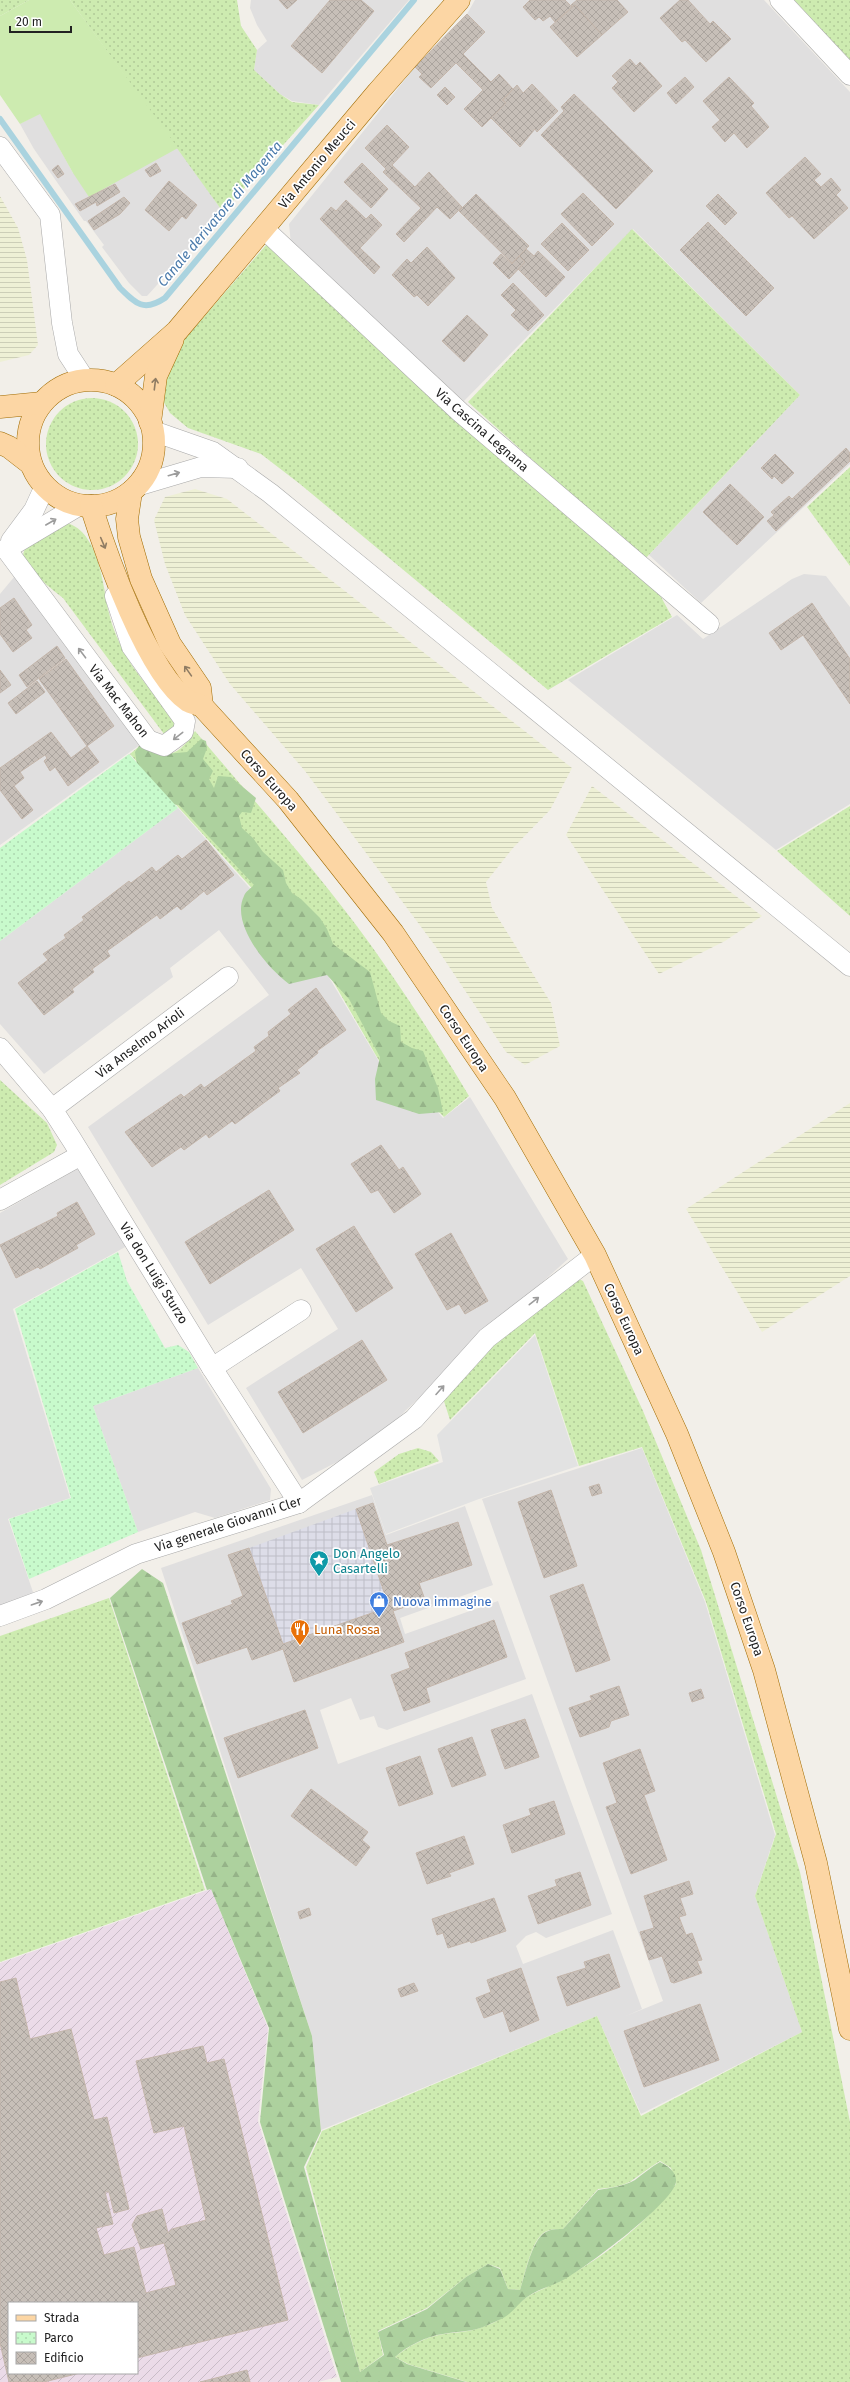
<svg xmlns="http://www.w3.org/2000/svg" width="850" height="2382" font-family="'Fira Sans',sans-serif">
  <defs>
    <pattern id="industrial-furrows" width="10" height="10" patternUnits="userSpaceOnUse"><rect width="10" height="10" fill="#ebdbe8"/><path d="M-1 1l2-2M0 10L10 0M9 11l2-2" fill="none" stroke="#c9bcc7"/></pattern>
    <pattern id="farmland-rules" width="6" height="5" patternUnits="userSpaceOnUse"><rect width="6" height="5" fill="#eef0d5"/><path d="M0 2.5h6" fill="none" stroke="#ccceb7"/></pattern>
    <pattern id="grass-dots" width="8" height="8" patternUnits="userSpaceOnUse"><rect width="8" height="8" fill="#cdebb0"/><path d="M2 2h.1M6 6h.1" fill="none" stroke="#b0c997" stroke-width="1.8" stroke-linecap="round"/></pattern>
    <pattern id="forest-firs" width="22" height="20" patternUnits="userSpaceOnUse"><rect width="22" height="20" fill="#add19e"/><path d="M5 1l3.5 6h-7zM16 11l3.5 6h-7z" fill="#95b388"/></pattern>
    <pattern id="park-dots" width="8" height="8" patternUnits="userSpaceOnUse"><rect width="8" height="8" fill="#c8facc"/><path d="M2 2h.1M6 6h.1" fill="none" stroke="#acd6af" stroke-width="1.8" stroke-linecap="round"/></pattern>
    <pattern id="plaza-grid" width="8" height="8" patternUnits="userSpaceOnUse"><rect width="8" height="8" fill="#dddde8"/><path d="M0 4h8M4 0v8" fill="none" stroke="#bdbdc7"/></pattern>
    <pattern id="building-cross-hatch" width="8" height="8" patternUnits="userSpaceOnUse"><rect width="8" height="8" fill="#c7bfb8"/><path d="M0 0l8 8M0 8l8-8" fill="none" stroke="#aba49e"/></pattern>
  </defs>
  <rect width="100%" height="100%" fill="#f2efe9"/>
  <!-- residential -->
  <g fill="#e0dfdf">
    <polygon points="251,0 409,0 319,105 292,101 280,94 254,70 257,50 267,41 257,25 250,8"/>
    <polygon points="475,0 764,0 850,92 850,464 701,603 649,555 800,395 633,229 464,401 291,244 289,224 415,67 467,14"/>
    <polygon points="40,113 73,173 178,148 223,212 147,296 142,296 129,283 102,247 104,245 86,221 84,221 34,149 20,124"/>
    <polygon points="804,574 826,576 850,607 850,804 776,850 568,680 677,615 703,639 792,579"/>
    <polygon points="15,576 141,744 0,845 0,594"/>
    <polygon points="178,808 327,974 403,1102 423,1096 443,1118 470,1097 568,1259 487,1332 370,1445 302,1480 246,1388 338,1329 301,1268 208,1325 88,1127 269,995 219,930 170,968 173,977 44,1074 0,1024 0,941"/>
    <polygon points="79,1168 127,1246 13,1309 70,1498 8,1519 34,1595 0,1607 0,1213"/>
    <polygon points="198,1368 271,1489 270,1500 215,1518 195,1512 138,1532 93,1406"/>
    <polygon points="642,1448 705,1602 775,1835 755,1896 802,2032 641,2114 597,2016 321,2130 312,2036 161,1568 372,1495 386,1535 465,1506 493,1585 400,1618 405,1634 498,1601 526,1679 387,1730 378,1727 374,1716 360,1720 351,1698 320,1710 338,1764 532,1694 612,1914 546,1938 536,1932 526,1936 516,1946 523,1964 613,1930 642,2009 626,2016 663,2001 482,1499"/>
  </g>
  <!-- industrial -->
  <path fill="url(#industrial-furrows)" fill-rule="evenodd" d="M211,1889L268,2028L258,2121L337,2377L318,2382H0V1963ZM9,2303H137V2373H9Z"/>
  <!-- farmland -->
  <g fill="url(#farmland-rules)">
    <polygon points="0,196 18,228 27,260 38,345 29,355 0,362"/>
    <polygon points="195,489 227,499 572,768 550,810 513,848 486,882 492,908 551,1003 560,1046 525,1065 506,1052 436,947 305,771 230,684 185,615 165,564 154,520 165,497"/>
    <polygon points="592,786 762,916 725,941 659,974 566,835"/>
    <polygon points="850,1103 850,1276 762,1332 686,1209"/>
  </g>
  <!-- grass -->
  <g fill="url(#grass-dots)">
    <polygon points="0,0 29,0 0,16"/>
    <polygon points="70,0 237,0 241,26 257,50 254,70 280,94 292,102 319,105 223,212"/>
    <polygon points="794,0 850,0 850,60"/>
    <polygon points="632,229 800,395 644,560 468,402"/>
    <polygon points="267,244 660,595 672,617 548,690 300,484 261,454 188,428 170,413 163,401 163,382 171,355"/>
    <circle cx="92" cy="444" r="46"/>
    <polygon points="850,467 850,566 807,507"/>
    <path d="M67,523C99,532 103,586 109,613C112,627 119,643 126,655C136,675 160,700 174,718L176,724L174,729L164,734L63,598C52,589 29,572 24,559C22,555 24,551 26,547Z"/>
    <path d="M195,731C254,801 316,869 370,944C405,993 438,1044 469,1096L444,1117L422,1095L403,1102L327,971L130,754L142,744C169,760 178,756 195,731Z"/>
    <polygon points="850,806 850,916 777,851"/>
    <polygon points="0,1080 47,1123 57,1145 54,1152 0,1185"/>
    <path d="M577,1278L583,1281L643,1411L701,1550L800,1872L850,2122V2382H467L408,2364L395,2357C407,2347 427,2336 444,2334C458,2332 471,2332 485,2326C506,2319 511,2308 527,2297C539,2290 553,2285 565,2278C607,2255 647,2222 676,2184L671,2168L660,2161C650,2167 643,2173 634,2179C625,2186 610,2188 598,2189L563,2229C558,2229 552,2229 547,2231C532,2236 525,2275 520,2290L508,2289L500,2268L488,2264L466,2277L427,2308L378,2331L383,2355L360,2372L306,2167L322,2131L597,2016L641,2116L802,2032L755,1896L776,1834L706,1602L642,1447L579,1466L535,1333L450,1420L443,1398L485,1351Z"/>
    <polygon points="418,1448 431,1452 439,1461 379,1484 374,1472 399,1454"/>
    <polygon points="109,1598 205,1890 0,1962 0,1636"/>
  </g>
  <!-- forest -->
  <g fill="url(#forest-firs)">
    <path d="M201,739L206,741L207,748L203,759L213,771L209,779L214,788L218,776L231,777L256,798L251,813L242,812L239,816L242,828L253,838L263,852L283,870L286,883L292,893L301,899L320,918L327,929L333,944L370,972L381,1013L389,1021L400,1026L401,1042L412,1048L423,1051L438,1088L443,1112L419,1114L376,1100L375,1079L380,1057L349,999L327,975L289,984C268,969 230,924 244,896C245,892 251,888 254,885L179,805L160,803L137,765L135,752L139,746L147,745L166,754L187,752Z"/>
    <path d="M142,1569L163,1583L312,2036L321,2131L304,2167L360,2372L384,2355L378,2332L427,2309L466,2277L488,2264L500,2269L508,2289L520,2290C525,2276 532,2236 548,2231C552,2229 558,2229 563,2229L598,2190C610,2188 625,2186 635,2180C643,2174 651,2167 660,2162C668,2166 677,2172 676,2182C673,2203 586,2267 565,2279C553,2286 538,2289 527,2297C520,2302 515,2309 509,2314C503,2319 494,2322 488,2325C473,2332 459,2331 443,2334C427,2336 407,2346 395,2357L407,2364L466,2382H341L260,2122L269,2028L211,1889L207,1890L110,1598Z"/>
  </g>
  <!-- park -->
  <g fill="url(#park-dots)">
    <polygon points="129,754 178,808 0,941 0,848"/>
    <polygon points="118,1252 127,1281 165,1348 178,1345 189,1352 198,1368 93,1406 138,1532 29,1579 9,1519 71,1498 15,1309"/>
  </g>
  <!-- garden -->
  <polygon fill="#cdebb0" points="29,0 70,0 178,148 89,197 73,173 40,114 20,124 0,95 0,16"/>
  <!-- parking -->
  <polygon fill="#e2e2e2" points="535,1335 578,1466 479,1499 386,1534 370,1488 443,1462 437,1435"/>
  <!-- plaza -->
  <polygon fill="url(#plaza-grid)" points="356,1509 389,1607 283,1644 249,1548"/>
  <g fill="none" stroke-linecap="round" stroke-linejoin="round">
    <!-- stream -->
    <path stroke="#aad3df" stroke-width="6" d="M0,119L120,288C136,304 144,312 165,298L414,0"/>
  </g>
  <!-- building -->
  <g fill="url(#building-cross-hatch)" stroke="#c4b6ab">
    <polygon points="279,0 297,0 287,9"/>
    <polygon points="330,0 361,0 374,11 322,73 291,46"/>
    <polygon points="530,0 565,0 572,7 555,22 550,16 543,21 539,17 535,20 523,7"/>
    <polygon points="577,0 617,0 628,12 602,35 575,5 572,7 571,5"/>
    <polygon points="680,0 688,0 710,24 713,21 731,39 706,62 685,40 682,42 660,18"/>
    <polygon points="575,5 602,35 577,57 550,27"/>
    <polygon points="467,14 485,32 463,54 491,82 499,74 513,89 502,100 506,103 482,127 464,109 483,90 456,63 431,88 419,77 422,74 415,67"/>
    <polygon points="630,59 636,66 640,62 662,86 634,112 612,88 618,82 612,76"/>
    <polygon points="685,77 694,87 676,104 667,93"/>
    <polygon points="729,77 754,103 751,106 769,127 747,148 734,133 725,142 712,127 720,120 703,101"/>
    <polygon points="532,84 558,111 537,132 535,129 520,147 491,118 506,103 503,100 517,85 523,93"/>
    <polygon points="445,87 455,97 447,105 437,95"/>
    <polygon points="574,94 653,171 616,209 541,135 564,111 561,107"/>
    <polygon points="387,125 409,147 392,165 415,187 429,172 462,207 450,219 437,207 404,242 396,234 421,208 383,172 386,169 365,148"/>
    <polygon points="805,157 821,174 814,180 821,187 831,178 841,190 836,195 848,208 814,239 792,216 789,218 766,193"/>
    <polygon points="156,163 161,171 150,177 145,170"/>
    <polygon points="362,163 388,189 371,208 344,182"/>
    <polygon points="58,165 64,174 58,178 52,170"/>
    <polygon points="169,181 197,205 186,219 182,216 169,231 145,210"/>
    <polygon points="115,184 120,192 97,206 96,202 80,211 75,204"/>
    <polygon points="583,193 614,224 592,246 561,214"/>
    <polygon points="476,194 529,246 512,263 459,211"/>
    <polygon points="718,194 737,213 725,225 706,206"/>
    <polygon points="124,197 130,203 120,214 94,230 88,221"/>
    <polygon points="346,200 366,219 371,214 382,225 360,248 380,267 374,274 320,219 331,207 336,211"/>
    <polygon points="708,222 774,288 746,316 680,250"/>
    <polygon points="562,223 589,250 568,271 541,244"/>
    <polygon points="427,247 455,278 428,306 417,295 414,297 392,275 407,259 411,263"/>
    <polygon points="526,249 534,256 538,251 565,277 546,297 518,269 525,262 519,256"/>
    <polygon points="501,254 512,264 519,256 525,262 509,279 493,263"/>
    <polygon points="513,283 544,315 528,331 511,315 516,310 501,295"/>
    <polygon points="467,315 488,335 464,362 442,341"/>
    <polygon points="846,448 850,453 850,461 776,531 767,521 774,515 771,512 789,496 792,499"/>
    <polygon points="775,454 794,473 782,484 774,476 772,479 761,468"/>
    <polygon points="730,484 764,517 737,545 703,512"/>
    <polygon points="14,598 32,625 26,630 32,638 13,652 0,634 0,608"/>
    <polygon points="812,603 850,659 850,704 803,635 781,650 769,633"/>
    <polygon points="57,646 65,658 27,687 19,675"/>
    <polygon points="66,659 114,726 87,746 39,679"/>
    <polygon points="0,670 11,685 0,693"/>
    <polygon points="37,681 45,692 16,714 8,703"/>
    <polygon points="51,732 71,758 87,746 99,762 68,786 55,767 50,771 44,761 47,758 45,755 20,772 24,778 14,786 33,810 22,819 0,790 0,768"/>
    <polygon points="206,840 234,875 207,895 204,891 181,910 177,906 160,919 157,915 107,951 110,956 92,969 94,972 72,989 74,992 44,1015 18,983 48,960 43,954 66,938 64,935 84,920 82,917 129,881 131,883 152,867 156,872 178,855 182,859"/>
    <polygon points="316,988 346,1030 317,1051 318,1053 297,1070 300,1073 278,1088 280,1091 235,1124 232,1121 209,1138 206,1134 184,1150 181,1147 152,1167 125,1132 181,1094 184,1097 201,1084 204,1088 256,1051 254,1047 269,1036 268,1032 291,1014 288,1010"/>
    <polygon points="381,1145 399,1170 403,1167 421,1194 394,1213 378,1190 371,1193 351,1164"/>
    <polygon points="269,1190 294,1230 210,1284 185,1242"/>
    <polygon points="77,1202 95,1234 76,1245 78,1248 40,1269 38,1267 16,1278 0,1245 58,1216 57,1213"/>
    <polygon points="354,1226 393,1288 356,1312 316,1249"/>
    <polygon points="451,1233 488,1301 465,1314 459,1304 447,1310 415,1254"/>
    <polygon points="362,1340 387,1380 303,1433 278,1392"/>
    <polygon points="599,1484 602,1493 592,1496 589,1487"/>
    <polygon points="551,1490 577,1566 544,1578 518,1502"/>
    <polygon points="373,1503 387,1545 458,1522 472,1565 419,1583 424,1597 420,1599 420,1602 393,1611 404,1642 294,1682 283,1649 252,1660 247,1647 197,1664 182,1623 233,1604 231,1601 243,1596 228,1555 249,1548 283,1644 389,1607 356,1509"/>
    <polygon points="583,1584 610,1660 576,1672 550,1596"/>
    <polygon points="494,1620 507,1657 426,1688 430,1702 404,1711 391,1675 410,1668 405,1653"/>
    <polygon points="619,1686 629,1715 611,1721 609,1727 580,1737 569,1708 592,1700 590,1696"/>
    <polygon points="701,1689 704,1698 692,1702 689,1693"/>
    <polygon points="305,1710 318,1748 238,1778 224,1738"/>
    <polygon points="525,1719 539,1757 505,1769 491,1730"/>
    <polygon points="472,1737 486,1775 452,1787 438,1749"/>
    <polygon points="640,1749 655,1791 644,1795 667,1860 631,1874 606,1807 617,1803 603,1763"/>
    <polygon points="420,1756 433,1794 399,1806 386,1768"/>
    <polygon points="311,1789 368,1832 362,1840 370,1847 356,1866 291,1816"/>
    <polygon points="554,1801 565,1834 512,1853 503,1825 531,1815 529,1809"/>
    <polygon points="464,1836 474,1864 449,1873 451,1876 427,1884 416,1853"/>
    <polygon points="580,1872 591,1905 538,1924 528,1896 557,1886 555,1880"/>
    <polygon points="689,1881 693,1894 680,1898 686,1915 679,1917 686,1935 692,1933 702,1960 697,1961 702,1973 674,1983 671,1982 662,1956 649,1960 640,1932 654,1928 644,1896"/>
    <polygon points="494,1898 506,1931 471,1943 470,1941 448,1948 443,1933 437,1935 432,1919"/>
    <polygon points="309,1908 311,1915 300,1919 298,1912"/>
    <polygon points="609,1954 620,1987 567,2006 557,1977 586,1968 584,1962"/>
    <polygon points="521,1968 539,2020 510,2032 503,2011 484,2018 476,1998 491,1992 487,1980"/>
    <polygon points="16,1978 30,2039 71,2029 94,2120 107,2117 129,2209 114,2213 109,2192 105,2192 113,2224 96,2228 104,2255 134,2247 146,2293 176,2285 164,2243 141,2249 132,2225 137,2216 162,2209 168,2233 172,2229 206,2220 184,2126 154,2133 136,2061 203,2046 207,2063 224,2059 288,2320 137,2358 137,2303 9,2303 9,2373 80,2373 44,2382 9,2382 0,2343 0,1982"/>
    <polygon points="414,1983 418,1991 401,1997 398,1989"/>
    <polygon points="700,2004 719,2060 644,2087 624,2031"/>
    <polygon points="247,2370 250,2382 200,2382"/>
  </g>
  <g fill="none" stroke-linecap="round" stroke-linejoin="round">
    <!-- minor casing -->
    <g stroke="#a9a9a9" stroke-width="21">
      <g id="minor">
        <polyline points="780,0 850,75"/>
        <polyline points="0,147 50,215 62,323 68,354 85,380"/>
        <polyline points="263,228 460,412 709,624"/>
        <polyline points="153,431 213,452 270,493 850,966"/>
        <polyline points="137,486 201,467 238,468"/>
        <polyline points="11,541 34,510 45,486"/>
        <polyline points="6,549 148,740 164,746 183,732 185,721 132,647 115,596"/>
        <polyline points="6,549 80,505"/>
        <polyline points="0,1048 52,1109 72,1140 212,1368 299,1503"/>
        <polyline points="52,1109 228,977"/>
        <polyline points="0,1200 81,1155"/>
        <polyline points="212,1368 301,1310"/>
        <polyline points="0,1616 46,1599 136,1554 299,1503 414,1419 487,1338 595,1255"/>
      </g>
    </g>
    <!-- major casing -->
    <g stroke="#a06b00" stroke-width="23">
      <g id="major">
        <circle cx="91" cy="443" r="63"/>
        <polyline points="116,385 177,331 378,92 459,0"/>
        <polyline points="0,407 42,403"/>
        <polyline points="150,422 156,376 173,339"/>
        <polyline points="0,443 9,447 31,464"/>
        <polyline points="131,492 127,519 129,537 141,579 170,644 200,688 202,706"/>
        <path d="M91,506C106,554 148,674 188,701C192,703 197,704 202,706L288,800L393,933L505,1098L595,1255L677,1434L724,1552L764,1670L816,1863L850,2029"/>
      </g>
    </g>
    <!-- minor -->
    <use href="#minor" stroke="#fff" stroke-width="20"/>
    <!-- major -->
    <use href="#major" stroke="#fcd6a4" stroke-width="22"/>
  </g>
  <!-- one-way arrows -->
  <defs><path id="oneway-shaft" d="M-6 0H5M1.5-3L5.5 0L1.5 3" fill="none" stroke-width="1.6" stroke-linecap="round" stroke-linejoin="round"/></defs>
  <g stroke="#8f7c63">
    <use href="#oneway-shaft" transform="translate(155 384) rotate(-83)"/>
    <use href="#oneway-shaft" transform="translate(103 543) rotate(67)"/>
    <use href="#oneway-shaft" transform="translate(188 671) rotate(-125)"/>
  </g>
  <g stroke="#9c9c9c">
    <use href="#oneway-shaft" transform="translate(174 474) rotate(-16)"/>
    <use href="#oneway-shaft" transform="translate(51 522) rotate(-30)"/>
    <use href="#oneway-shaft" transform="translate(82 653) rotate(-127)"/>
    <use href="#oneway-shaft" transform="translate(178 736) rotate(142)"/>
    <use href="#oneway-shaft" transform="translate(534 1301) rotate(-38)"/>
    <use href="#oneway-shaft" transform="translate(440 1390) rotate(-48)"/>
    <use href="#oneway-shaft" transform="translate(37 1603) rotate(-19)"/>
  </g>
  <!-- icons -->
  <defs>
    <g id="sight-pin" transform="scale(1)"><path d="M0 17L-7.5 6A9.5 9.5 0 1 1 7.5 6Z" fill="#0f9aa8" stroke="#fff"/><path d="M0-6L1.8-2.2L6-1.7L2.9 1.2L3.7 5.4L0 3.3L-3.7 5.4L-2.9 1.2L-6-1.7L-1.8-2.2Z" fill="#fff"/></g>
    <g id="shop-pin" transform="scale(1)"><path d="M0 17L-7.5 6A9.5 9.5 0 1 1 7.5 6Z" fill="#3f7fe0" stroke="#fff"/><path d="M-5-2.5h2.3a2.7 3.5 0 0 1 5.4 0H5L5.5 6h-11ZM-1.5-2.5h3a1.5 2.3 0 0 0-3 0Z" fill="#fff"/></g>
    <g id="restaurant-pin" transform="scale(1)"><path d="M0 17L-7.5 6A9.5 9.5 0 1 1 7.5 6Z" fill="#e8710a" stroke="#fff"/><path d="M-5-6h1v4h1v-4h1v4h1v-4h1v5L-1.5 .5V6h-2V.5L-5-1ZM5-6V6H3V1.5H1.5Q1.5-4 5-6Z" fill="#fff"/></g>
  </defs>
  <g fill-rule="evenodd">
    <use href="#sight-pin" x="319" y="1560"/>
    <use href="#shop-pin" x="379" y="1601"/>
    <use href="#restaurant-pin" x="300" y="1629"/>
  </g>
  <g text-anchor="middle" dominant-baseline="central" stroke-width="3.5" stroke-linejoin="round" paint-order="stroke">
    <!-- street labels -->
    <g font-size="13" fill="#222" stroke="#fff">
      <text transform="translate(317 164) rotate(-50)">Via Antonio Meucci</text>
      <text transform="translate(482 430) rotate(41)">Via Cascina Legnana</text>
      <text transform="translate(119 701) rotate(52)">Via Mac Mahon</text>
      <text transform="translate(269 780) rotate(48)">Corso Europa</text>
      <text transform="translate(464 1038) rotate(56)">Corso Europa</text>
      <text transform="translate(140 1043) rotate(-37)">Via Anselmo Arioli</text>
      <text transform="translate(154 1273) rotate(58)">Via don Luigi Sturzo</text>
      <text transform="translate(624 1319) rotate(65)">Corso Europa</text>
      <text transform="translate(228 1524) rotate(-18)">Via generale Giovanni Cler</text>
      <text transform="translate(747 1619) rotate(71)">Corso Europa</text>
    </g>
    <!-- culture labels -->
    <g font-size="13" fill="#0d838f" stroke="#fff" text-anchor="start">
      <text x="333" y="1553">Don Angelo<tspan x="333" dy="15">Casartelli</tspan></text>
    </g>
    <!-- shop labels -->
    <g font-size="13" fill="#366cbe" stroke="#fff" text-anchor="start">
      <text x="393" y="1601">Nuova immagine</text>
    </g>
    <!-- food labels -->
    <g font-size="13" fill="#c56008" stroke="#fff" text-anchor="start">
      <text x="314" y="1629">Luna Rossa</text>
    </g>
    <!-- water labels -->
    <g font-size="14" font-style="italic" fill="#4a7aab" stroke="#fff">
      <text transform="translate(220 214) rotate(-50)">Canale derivatore di Magenta</text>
    </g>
  </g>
  <!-- legend -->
  <rect x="8" y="2302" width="130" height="72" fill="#ffffff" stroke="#a7a7a7"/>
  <rect x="16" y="2315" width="20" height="6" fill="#fcd6a4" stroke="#a7a7a7"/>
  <text x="44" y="2322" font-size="12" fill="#222222">Strada</text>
  <rect x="16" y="2332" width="20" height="12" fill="url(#park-dots)" stroke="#a7a7a7"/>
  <text x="44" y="2342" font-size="12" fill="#222222">Parco</text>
  <rect x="16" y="2352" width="20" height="12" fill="url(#building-cross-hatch)" stroke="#a7a7a7"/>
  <text x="44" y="2362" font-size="12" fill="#222222">Edificio</text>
  <!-- scale -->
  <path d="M10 26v6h61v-6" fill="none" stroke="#222222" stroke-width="2"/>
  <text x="16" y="26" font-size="12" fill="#222222" stroke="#ffffff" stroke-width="3" paint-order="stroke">20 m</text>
</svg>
